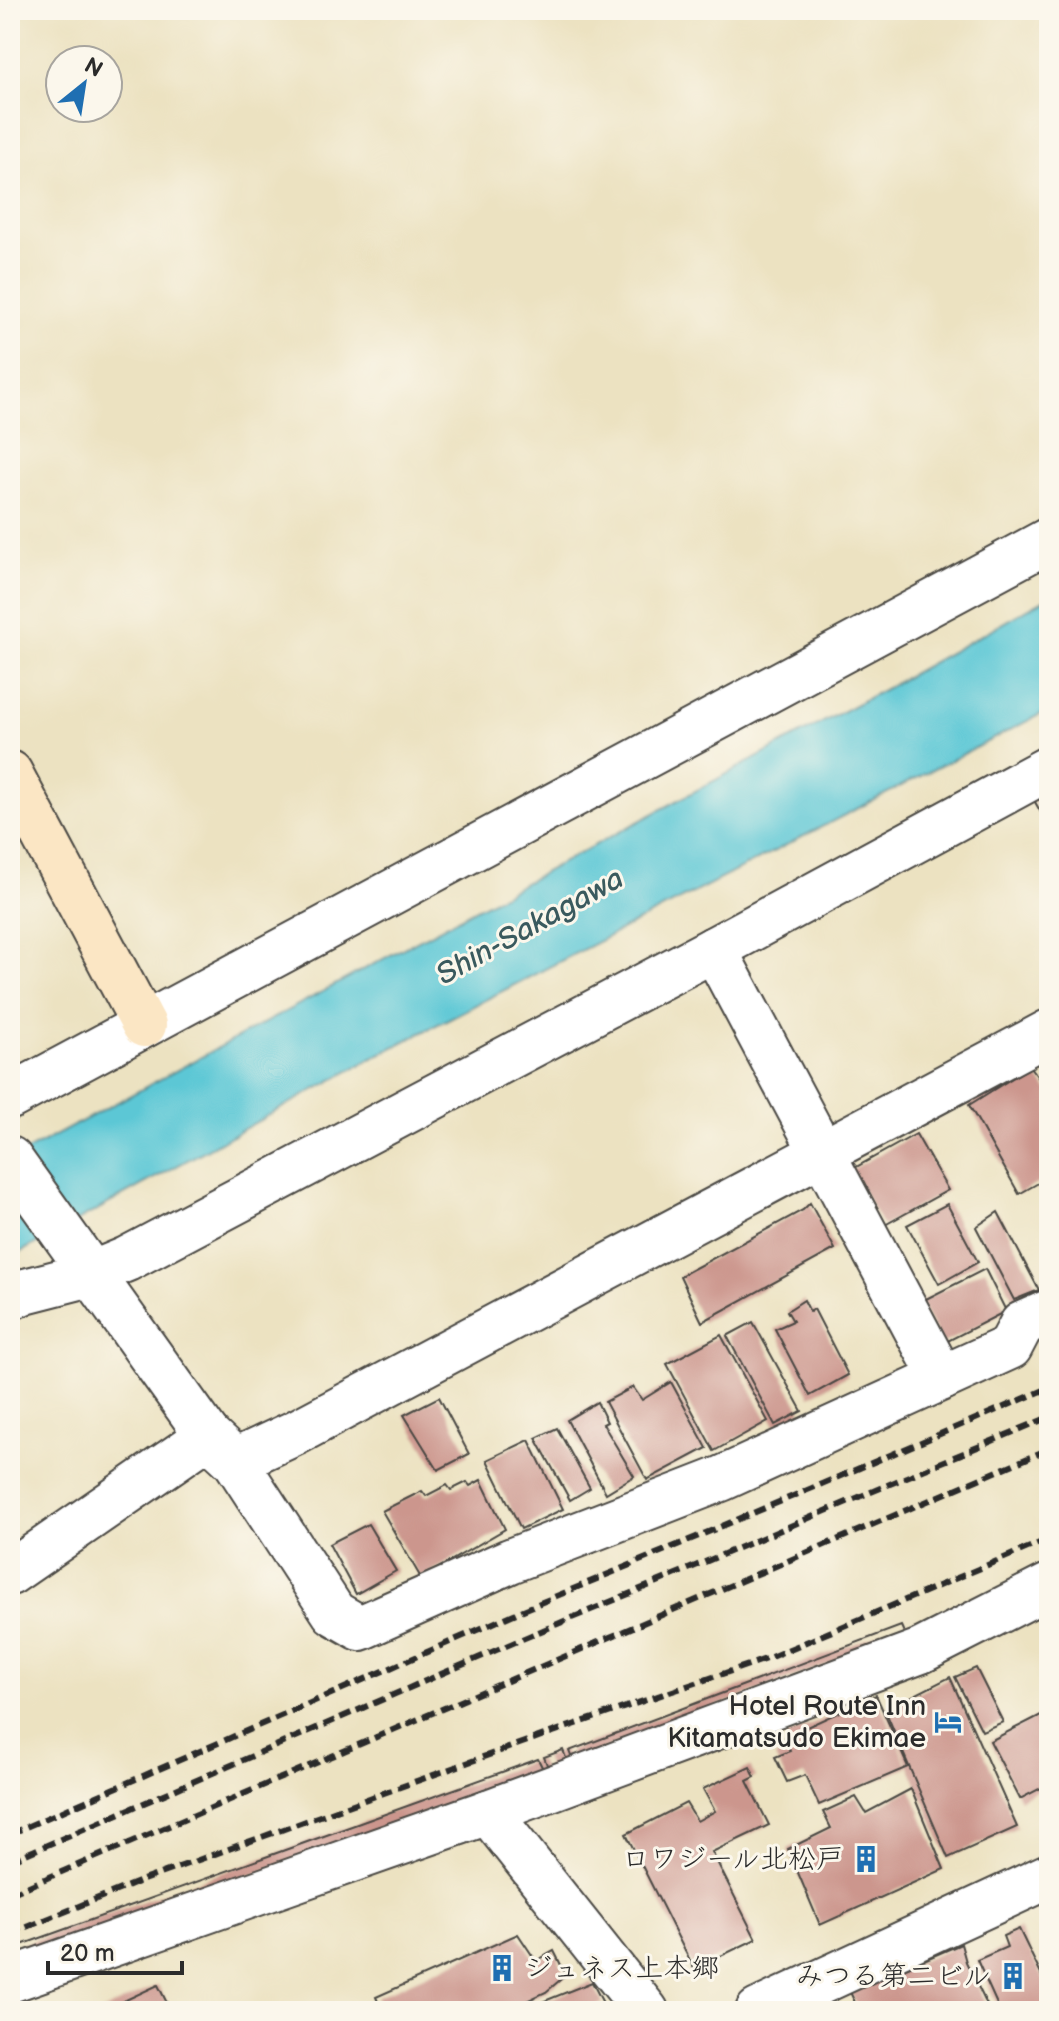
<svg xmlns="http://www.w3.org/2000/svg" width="1059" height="2021" font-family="'Balsamiq Sans','Klee One',sans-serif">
  <rect width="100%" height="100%" fill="#fbf7ec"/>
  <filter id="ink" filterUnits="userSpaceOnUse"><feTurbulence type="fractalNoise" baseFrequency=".0125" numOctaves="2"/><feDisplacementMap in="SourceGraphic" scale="16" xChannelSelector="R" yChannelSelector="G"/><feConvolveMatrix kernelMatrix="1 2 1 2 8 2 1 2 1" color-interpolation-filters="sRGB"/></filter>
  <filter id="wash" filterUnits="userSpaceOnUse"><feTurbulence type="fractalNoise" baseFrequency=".006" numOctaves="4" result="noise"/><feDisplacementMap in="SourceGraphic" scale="32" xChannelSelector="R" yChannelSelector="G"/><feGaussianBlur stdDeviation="1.8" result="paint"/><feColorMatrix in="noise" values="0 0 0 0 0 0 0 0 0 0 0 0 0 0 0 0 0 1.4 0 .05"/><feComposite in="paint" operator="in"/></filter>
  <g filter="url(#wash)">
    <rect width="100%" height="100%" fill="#ece2c1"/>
    <!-- water -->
    <polygon fill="#5cc7d5" stroke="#447980" stroke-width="2" points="1049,597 1049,710 376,1056 10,1258 10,1160 890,686"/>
    <g id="blocks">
      <!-- building -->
      <g fill="#cc968d">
        <polygon points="1049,782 1049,827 1030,793"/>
        <polygon points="1030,1067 1049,1092 1049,1177 1019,1194 969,1105"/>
        <polygon points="916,1134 948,1190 883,1226 851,1170"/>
        <polygon points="810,1203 835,1249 702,1322 680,1276 803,1210"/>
        <polygon points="947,1204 978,1262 939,1284 907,1225"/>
        <polygon points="998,1212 1039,1290 1014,1300 976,1227"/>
        <polygon points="985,1269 1006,1311 942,1344 920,1302"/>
        <polygon points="804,1300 810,1312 814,1309 848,1375 810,1396 775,1329 793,1321 787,1311"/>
        <polygon points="753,1322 802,1411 775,1425 727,1336"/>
        <polygon points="721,1335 768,1421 714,1451 667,1364"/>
        <polygon points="671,1382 707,1448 647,1480 605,1402 633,1387 642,1400"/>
        <polygon points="439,1397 469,1454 438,1470 404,1415"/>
        <polygon points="597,1402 607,1422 603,1424 634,1476 606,1493 567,1420"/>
        <polygon points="557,1428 590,1488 570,1500 536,1438"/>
        <polygon points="529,1440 563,1509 521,1529 487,1460"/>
        <polygon points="481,1480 505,1529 421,1578 382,1511 422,1491 426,1496 447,1485 451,1490 467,1482 470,1486"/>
        <polygon points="368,1524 396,1571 356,1594 329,1544"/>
        <polygon points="901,1626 905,1635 573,1761 569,1751"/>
        <polygon points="976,1668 1003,1722 982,1731 955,1677"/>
        <polygon points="950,1677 1017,1827 948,1858 885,1710"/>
        <polygon points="876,1695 908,1767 819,1805 805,1775 787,1782 775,1757 790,1751 785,1737"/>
        <polygon points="1049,1711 1049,1784 1020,1799 990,1741"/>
        <polygon points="563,1750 568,1763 549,1770 544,1757"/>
        <polygon points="538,1759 544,1771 10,1961 10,1949"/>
        <polygon points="750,1767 755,1777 747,1781 769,1825 712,1852 756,1939 694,1969 626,1834 686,1803 697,1821 715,1811 703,1789"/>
        <polygon points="911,1789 944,1869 820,1925 788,1849 831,1828 823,1812 856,1797 866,1813"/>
        <polygon points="1019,1929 1049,1991 1049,2011 1000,2011 977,1960 1007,1947 1003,1936"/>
        <polygon points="518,1934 536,1961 554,1951 566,1975 546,1992 505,2011 498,2011 495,2005 482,2011 382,2011 376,1997"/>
        <polygon points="961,1944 966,1962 990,2011 859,2011 850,1992"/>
        <polygon points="592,1982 603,2003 585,2011 535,2011 532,2006"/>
        <polygon points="158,1985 171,2011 102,2011"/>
      </g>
    </g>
  </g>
  <g filter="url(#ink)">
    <use href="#blocks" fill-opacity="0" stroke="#484642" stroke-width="2"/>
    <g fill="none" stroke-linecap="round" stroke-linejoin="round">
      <!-- street casing -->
      <g stroke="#484642" stroke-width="48">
        <g id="street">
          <polyline points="714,949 942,1378"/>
          <polyline points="10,1097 1049,540"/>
          <polyline points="10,1159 208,1436 235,1461 334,1613 360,1628 510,1561 721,1479 1010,1347 1022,1324 1049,1312"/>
          <polyline points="10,1298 25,1291 91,1274 127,1259 714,949 1049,768"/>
          <polyline points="235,1461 297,1432 1049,1032"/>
          <polyline points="10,1573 208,1436"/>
          <polyline points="488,1812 646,2011"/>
          <polyline points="10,1980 488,1812 921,1651 1049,1586"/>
          <polyline points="758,2011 1049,1876"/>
        </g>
      </g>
      <!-- secondary casing -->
      <g stroke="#484642" stroke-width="48">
        <polyline id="secondary" points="10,773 144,1025"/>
      </g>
      <!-- street -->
      <use href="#street" stroke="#fff" stroke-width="44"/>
      <!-- secondary -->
      <use href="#secondary" stroke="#fbe6c4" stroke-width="44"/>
      <!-- rail -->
      <g stroke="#2b2b2b" stroke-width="6" stroke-dasharray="12 6" stroke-linecap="butt">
        <polyline points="10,1834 514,1614 1049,1388"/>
        <polyline points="10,1861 522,1639 1049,1417"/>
        <polyline points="10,1894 1049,1449"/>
        <polyline points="10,1934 143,1880 544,1735 766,1659 1049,1539"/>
      </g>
    </g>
  </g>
  <!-- icons -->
  <defs>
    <g id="hotel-bare" transform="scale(2.16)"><path d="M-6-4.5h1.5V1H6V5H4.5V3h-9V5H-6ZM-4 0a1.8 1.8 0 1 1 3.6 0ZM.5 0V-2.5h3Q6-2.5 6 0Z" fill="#1f6fb2" stroke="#fbf7ec" stroke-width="2.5" paint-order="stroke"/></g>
    <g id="building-bare" transform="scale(2.16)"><path d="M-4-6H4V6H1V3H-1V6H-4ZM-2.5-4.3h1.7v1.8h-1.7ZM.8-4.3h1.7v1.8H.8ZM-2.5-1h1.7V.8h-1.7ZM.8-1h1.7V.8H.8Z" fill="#1f6fb2" stroke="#fbf7ec" stroke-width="2.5" paint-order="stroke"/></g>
  </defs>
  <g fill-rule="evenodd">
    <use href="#hotel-bare" x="948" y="1722"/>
    <use href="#building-bare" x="866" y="1859"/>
    <use href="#building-bare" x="502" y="1968"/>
    <use href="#building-bare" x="1013" y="1976"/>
  </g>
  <g text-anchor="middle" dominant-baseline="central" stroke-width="6" stroke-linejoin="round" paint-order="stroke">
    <!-- poi labels -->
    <g font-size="28" fill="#2b2b2b" stroke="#fbf7ec" text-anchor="end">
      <text x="926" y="1706">Hotel Route Inn<tspan x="926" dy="32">Kitamatsudo Ekimae</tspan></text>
      <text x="844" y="1859">ロワジール北松戸</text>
      <text x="524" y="1968" text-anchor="start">ジュネス上本郷</text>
      <text x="991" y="1976">みつる第二ビル</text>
    </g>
    <!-- water labels -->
    <g font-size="30" font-style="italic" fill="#3a5a5e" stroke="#fbf7ec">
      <text transform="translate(530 927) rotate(-29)">Shin-Sakagawa</text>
    </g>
  </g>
  <!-- margin -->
  <rect width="1059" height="2021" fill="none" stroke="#fbf7ec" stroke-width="40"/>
  <!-- north arrow -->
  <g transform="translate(84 84) rotate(30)"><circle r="38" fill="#fbf7ec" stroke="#a8a59f" stroke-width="2"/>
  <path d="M0-6L14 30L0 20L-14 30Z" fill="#1f6fb2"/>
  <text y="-12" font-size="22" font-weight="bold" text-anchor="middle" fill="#2b2b2b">N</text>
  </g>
  <!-- scale -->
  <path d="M48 1961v12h134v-12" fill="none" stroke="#2b2b2b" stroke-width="4"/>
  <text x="60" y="1961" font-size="24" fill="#2b2b2b" stroke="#fbf7ec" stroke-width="6" paint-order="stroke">20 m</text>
</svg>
